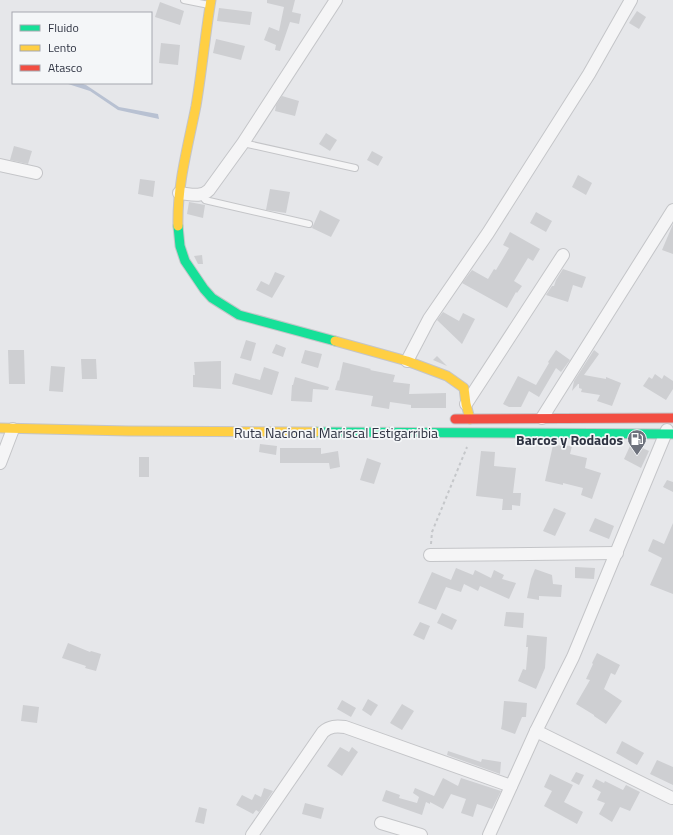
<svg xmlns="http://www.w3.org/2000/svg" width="673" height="835" font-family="'Titillium Web',sans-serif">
  <rect width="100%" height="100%" fill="#e6e7ea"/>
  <!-- water -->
  <polygon fill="#b8c1d2" points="65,83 80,83 86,85 119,107 158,114 159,119 118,110 90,91"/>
  <!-- building -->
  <g fill="#cecfd2">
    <polygon points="267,0 295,0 292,12 301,14 299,24 290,22 280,51 275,50 276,45 264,40 269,27 279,31 284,7 267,3"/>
    <polygon points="160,2 184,11 180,25 155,17"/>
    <polygon points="219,8 252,12 250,25 217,21"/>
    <polygon points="637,11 646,17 639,29 629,23"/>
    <polygon points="216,39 245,46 241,60 213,53"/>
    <polygon points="161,43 180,45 178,65 159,63"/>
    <polygon points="282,96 299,101 295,116 275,111 276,105"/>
    <polygon points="326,133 337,140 330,151 319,144"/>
    <polygon points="14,146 32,151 28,164 10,160"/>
    <polygon points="372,151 383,157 378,166 367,160"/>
    <polygon points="578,175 592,183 586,195 572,187"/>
    <polygon points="140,179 155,181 153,197 138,194"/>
    <polygon points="270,189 290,192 286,213 266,210"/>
    <polygon points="189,202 205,205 203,218 187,214"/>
    <polygon points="320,210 340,220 331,237 312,228"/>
    <polygon points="536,212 552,221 546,232 530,223"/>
    <polygon points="673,224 673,254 662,250"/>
    <polygon points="510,232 540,249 533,261 528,258 514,281 522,286 517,293 516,292 507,308 462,283 472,270 488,279 494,269 496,270 509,248 503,245"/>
    <polygon points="202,255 203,264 198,264 194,256"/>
    <polygon points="563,269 586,277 582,288 573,285 568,302 546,295 552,286 554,286 556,280"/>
    <polygon points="275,272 285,276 272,298 256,290 261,281 269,285"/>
    <polygon points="443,312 459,321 463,313 475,319 462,344 437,320"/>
    <polygon points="246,340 256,343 251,361 240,358"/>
    <polygon points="276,344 286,348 283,357 272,353"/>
    <polygon points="8,350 24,350 25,384 9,384"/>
    <polygon points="305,350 322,354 318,368 301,363"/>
    <polygon points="556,350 570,360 561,372 556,368 539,397 529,391 521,407 509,407 503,404 518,376 536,385 549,363 548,362"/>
    <polygon points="594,350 599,354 584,375 606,379 606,377 621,383 612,406 597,401 600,395 581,392 582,389 579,388 579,384 578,384 572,391 574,381"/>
    <polygon points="437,356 447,366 433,360"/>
    <polygon points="81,359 96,359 97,379 82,379"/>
    <polygon points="221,361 221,389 193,387 193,375 195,375 194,362"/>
    <polygon points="343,362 371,369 370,370 395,375 393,382 410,384 409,394 446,393 446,408 411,408 411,405 390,402 389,409 371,406 373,396 335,390 338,380 339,381"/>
    <polygon points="51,366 65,367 63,392 49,391"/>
    <polygon points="264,367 279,372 272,395 232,384 235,373 260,380"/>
    <polygon points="655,374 662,379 664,375 673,381 673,389 666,400 643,386 649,377 652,379"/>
    <polygon points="295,377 329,387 328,390 313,389 312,402 291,401 292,385 293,385"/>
    <polygon points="260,444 277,446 276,455 259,452"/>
    <polygon points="553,445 572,446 570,454 587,458 585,468 601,473 592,499 581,495 583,488 563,483 563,485 545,481"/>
    <polygon points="630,446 638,446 649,451 641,468 624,459"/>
    <polygon points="280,448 321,448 321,454 338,451 340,467 330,469 329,463 280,463"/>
    <polygon points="481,451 495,452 494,466 516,468 513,493 521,493 520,506 512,505 512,510 502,510 503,499 476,496"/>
    <rect x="139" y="457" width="10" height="20"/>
    <polygon points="367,458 381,463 374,484 360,480"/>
    <polygon points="667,480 673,482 673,492 663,487"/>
    <polygon points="554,508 566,513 555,536 543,531"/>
    <polygon points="595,518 614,526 609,539 589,531"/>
    <polygon points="673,523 673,594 650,585 662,558 648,551 653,539 664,544"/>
    <polygon points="575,567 595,568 594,579 575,578"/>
    <polygon points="456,568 473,575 475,570 491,578 494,570 504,575 502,579 516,583 509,599 480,586 478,591 464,584 461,592 446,587 436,610 418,603 432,572 451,580"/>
    <polygon points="535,569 552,575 553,584 562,585 561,597 539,596 539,600 527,598 531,579"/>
    <polygon points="506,612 524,613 523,628 504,626"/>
    <polygon points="442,613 457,620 452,630 437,623"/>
    <polygon points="420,622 430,626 424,640 413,635"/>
    <polygon points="527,635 547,637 545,668 536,689 518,681 523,669 526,670 528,647 526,647"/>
    <polygon points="68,643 90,652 91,651 101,654 96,671 85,668 86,666 62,658"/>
    <polygon points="597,653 620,665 615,675 611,673 604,689 622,701 606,724 594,716 594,715 576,704 590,680 586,679 593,664 592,663"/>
    <polygon points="368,699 378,705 371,716 362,710"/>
    <polygon points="342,700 356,708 351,717 337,709"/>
    <polygon points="504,701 527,703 526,717 522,717 515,734 501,729 502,724"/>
    <polygon points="402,704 414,711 402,730 390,723"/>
    <polygon points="23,705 39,707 37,723 21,721"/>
    <polygon points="622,741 644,753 637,765 616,753"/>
    <polygon points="340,747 349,752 352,747 358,752 342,776 327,766"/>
    <polygon points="448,751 481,762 482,759 501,762 500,774 447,755"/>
    <polygon points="657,760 673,767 673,785 650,774"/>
    <polygon points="576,772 584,775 579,785 571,781"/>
    <polygon points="550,774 573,785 564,802 583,812 577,824 544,806 552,791 544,787"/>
    <polygon points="443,778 458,786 461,778 501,791 492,809 477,804 473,817 461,813 466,799 451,794 443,809 430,802 430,804 426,802 422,815 382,801 386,790 400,795 399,798 417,803 419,797 413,793 415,788 434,796"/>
    <polygon points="596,779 604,783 605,781 623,790 626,785 640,792 630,811 620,807 612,822 599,814 605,803 597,800 601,792 592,787"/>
    <polygon points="264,788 273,791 259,812 256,810 253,814 236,805 242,795 252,800 255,794 261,797"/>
    <polygon points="305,803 324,808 321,819 302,814"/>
    <polygon points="199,807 207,809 204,824 195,822"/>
  </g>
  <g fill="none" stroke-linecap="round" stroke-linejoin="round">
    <!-- lane casing -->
    <g stroke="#c4c5c8" stroke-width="8">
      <g id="lane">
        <polyline points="184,0 209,5"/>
        <polyline points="243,143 355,168"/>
        <polyline points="202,195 205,200 209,201 309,224"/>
      </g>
    </g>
    <!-- street casing -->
    <g stroke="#c4c5c8" stroke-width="14">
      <g id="street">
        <polyline points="0,165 36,173"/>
        <path d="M179,193C190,194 201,198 209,190L243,143L336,0"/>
        <polyline points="407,361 429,319 488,233 589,74 631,0"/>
        <polyline points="466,404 563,255"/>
        <polyline points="542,418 673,210"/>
        <polyline points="0,463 13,429"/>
        <polyline points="430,555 617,553"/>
        <polyline points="536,731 672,798"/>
        <polyline points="381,823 421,835"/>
        <path d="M252,835L323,732C330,726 336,726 345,727L511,786"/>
        <polyline points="489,835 536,731 573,657 667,430"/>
      </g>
    </g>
    <!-- fast casing -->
    <g stroke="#c4c5c8" stroke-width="11">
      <g id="fast">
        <polyline points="178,226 180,246 185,261 204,289 212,298 239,315 335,341"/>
        <polyline points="316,432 673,434"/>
      </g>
    </g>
    <!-- slow casing -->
    <g stroke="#c4c5c8" stroke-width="11">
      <g id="slow">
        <path d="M178,226C177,185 188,146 196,106C202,71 205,35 211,0"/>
        <polyline points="335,341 407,361 447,376 464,388 466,404 470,419"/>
        <polyline points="0,428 128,431 316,432"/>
      </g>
    </g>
    <!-- jam casing -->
    <g stroke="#c4c5c8" stroke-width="11">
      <polyline id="jam" points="455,419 673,418"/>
    </g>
    <!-- path -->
    <polyline stroke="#c5c7ca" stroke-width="2" stroke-dasharray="3 3" stroke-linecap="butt" points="431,544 432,532 467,447"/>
    <!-- lane -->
    <use href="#lane" stroke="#f5f5f6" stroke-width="6"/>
    <!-- street -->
    <use href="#street" stroke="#f5f5f6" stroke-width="12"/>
    <!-- fast -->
    <use href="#fast" stroke="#16e098" stroke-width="9"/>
    <!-- slow -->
    <use href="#slow" stroke="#ffcf43" stroke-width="9"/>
    <!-- jam -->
    <use href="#jam" stroke="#f24e42" stroke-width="9"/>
  </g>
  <!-- icons -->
  <defs>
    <g id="fuel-pin" transform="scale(1)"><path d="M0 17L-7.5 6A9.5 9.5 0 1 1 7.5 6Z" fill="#6e727d" stroke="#f4f6f8"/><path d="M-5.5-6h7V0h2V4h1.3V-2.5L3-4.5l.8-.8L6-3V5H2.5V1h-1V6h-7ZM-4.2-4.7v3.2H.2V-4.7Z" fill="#fff"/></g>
  </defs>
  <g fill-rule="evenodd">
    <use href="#fuel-pin" x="637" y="439"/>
  </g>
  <g text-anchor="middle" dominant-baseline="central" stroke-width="3.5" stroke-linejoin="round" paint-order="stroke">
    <!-- street labels -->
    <g font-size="14" fill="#2e3342" stroke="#f4f6f8">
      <text x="336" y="432">Ruta Nacional Mariscal Estigarribia</text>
    </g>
    <!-- poi labels -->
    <g font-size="14" font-weight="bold" fill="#2e3342" stroke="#f4f6f8" text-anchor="end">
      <text x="623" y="439">Barcos y Rodados</text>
    </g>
  </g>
  <!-- legend -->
  <rect x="12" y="12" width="140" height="72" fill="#f4f6f8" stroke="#a5a8af"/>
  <rect x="20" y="25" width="20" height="6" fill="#16e098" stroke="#a5a8af"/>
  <text x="48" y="32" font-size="12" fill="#2e3342">Fluido</text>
  <rect x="20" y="45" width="20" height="6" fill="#ffcf43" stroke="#a5a8af"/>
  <text x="48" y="52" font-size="12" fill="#2e3342">Lento</text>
  <rect x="20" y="65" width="20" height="6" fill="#f24e42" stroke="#a5a8af"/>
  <text x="48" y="72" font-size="12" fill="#2e3342">Atasco</text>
</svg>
